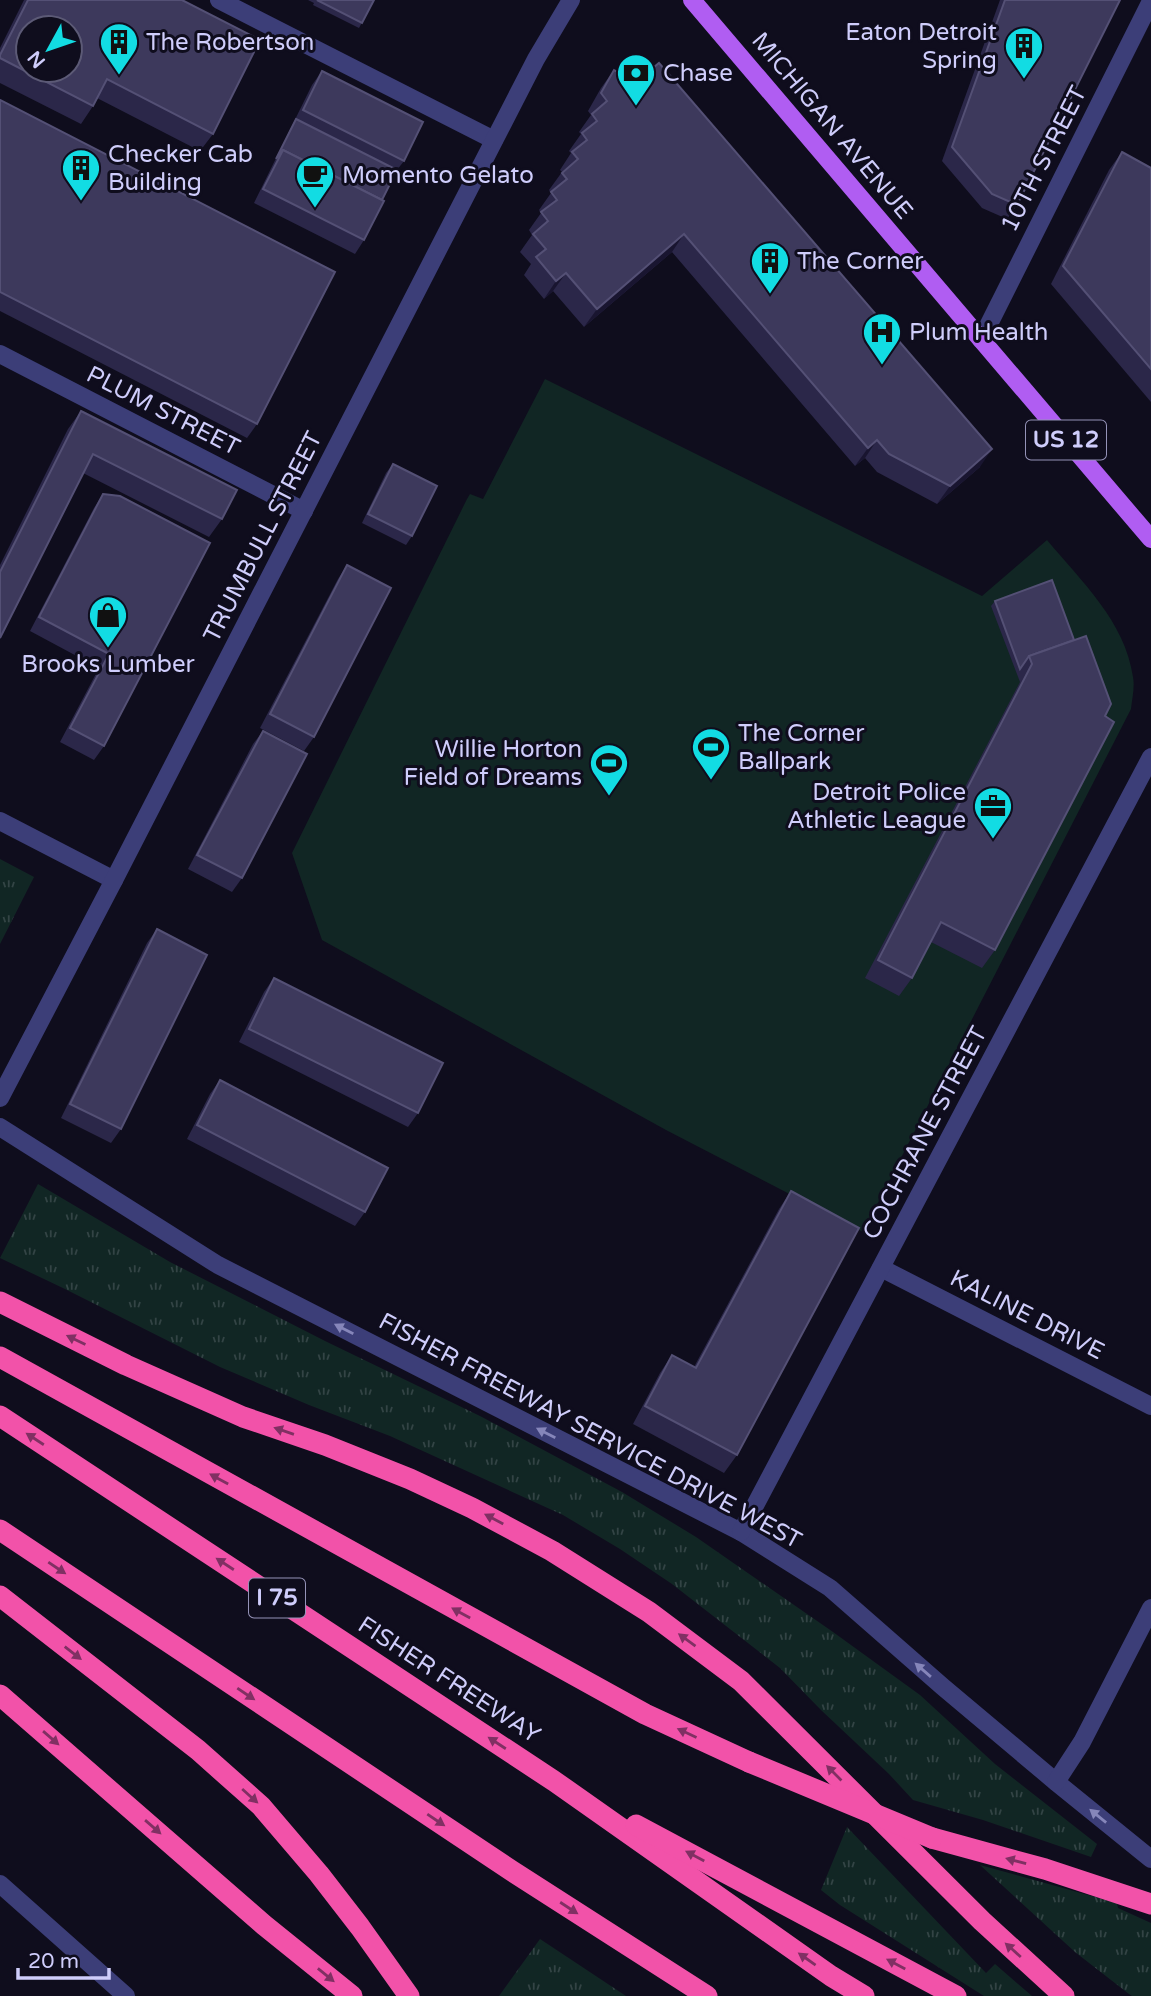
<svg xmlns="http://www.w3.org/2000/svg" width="1151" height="1996" font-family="'Varela Round',sans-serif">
  <defs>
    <pattern id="grass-tufts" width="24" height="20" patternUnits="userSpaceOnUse" patternTransform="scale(1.75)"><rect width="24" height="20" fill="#112624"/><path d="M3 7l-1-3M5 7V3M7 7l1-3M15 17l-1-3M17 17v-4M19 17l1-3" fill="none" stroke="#334445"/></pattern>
  </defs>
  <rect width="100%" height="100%" fill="#0f0d1d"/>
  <!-- grass -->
  <g fill="url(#grass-tufts)">
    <polygon points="0,859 34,877 0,944"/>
    <polygon points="38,1184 170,1262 325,1341 480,1416 622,1492 696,1537 833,1632 920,1695 995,1764 1097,1844 1091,1857 983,1820 913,1800 889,1774 821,1710 780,1668 672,1584 620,1549 563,1515 390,1436 309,1405 220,1367 65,1289 0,1258"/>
    <polygon points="847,1827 986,1973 995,1964 1032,1996 984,1996 840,1905 821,1890"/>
    <polygon points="980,1865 1117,1903 1118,1908 1151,1923 1151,1996 1132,1996 1129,1994 1075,1952"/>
    <polygon points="540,1939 626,1996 499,1996"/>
  </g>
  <!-- pitch -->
  <path fill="#112624" d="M545,379L982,596L1047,540C1081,581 1125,621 1133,677C1135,687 1132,699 1131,709L863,1232L666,1130L322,940L292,853L467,499L470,494L483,499Z"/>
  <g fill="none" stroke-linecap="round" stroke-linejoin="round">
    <!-- minor -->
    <g stroke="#3c3e78" stroke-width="18">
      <polyline points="219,0 494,140"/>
      <polyline points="981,340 1151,1"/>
      <polyline points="0,354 304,511"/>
      <polyline points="0,821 114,880"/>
      <polyline points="0,1098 114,880 536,59 571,0"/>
      <polyline points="0,1127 218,1265 741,1532 830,1588 943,1687 1056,1782 1151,1859"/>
      <polyline points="881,1268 1151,1406"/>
      <polyline points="741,1532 1151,757"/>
      <polyline points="1056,1782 1082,1742 1151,1608"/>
      <polyline points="0,1884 126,1996"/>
    </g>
    <!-- major -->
    <polyline stroke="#b05df2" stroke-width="18" points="692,0 1151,539"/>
    <!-- highway -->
    <g stroke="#f252a9" stroke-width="21">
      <polyline points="0,1302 126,1365 243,1417 325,1445 410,1479 472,1508 552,1551 649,1612 741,1681 982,1921 1064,1996"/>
      <polyline points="0,1357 645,1714 749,1762"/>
      <polyline points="0,1416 554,1781 831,1976 864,1996"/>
      <polyline points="0,1530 512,1871 707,1996"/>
      <polyline points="0,1596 198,1750 261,1806 319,1874 360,1927 409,1996"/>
      <polyline points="0,1695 264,1925 352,1996"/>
      <polyline points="636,1825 956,1996"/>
      <polyline points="932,1838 1045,1869 1151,1904"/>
    </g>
    <!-- highway-bridge -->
    <polyline stroke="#f252a9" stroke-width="21" points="749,1762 932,1838"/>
  </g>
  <!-- wall -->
  <g fill="#2b2749">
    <polygon points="24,0 182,0 213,134 200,151 97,98 93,106 81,124 0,83 0,48"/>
    <polygon points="308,0 374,0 359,28 313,5 314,3"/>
    <polygon points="1000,0 1120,0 1017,205 1007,219 982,208 942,161"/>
    <polygon points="614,70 980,467 937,504 877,472 865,458 855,466 672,252 584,327 553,291 544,299 524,275 531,264 520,252 532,235 529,230 541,213 539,210 551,193 549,190 562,172 560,170 571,153 569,151 581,134 579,132 591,115 588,111 601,88"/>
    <polygon points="322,71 404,161 397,170 382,200 364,240 355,254 254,203 312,85"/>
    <polygon points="0,100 257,424 247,438 0,311"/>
    <polygon points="1122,152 1151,168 1151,402 1051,284 1109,170"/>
    <polygon points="81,411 222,519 209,537 83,473 0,638 0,565 68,429"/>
    <polygon points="393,464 412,536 406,545 362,523 386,473"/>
    <polygon points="103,494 120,496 104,746 94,760 60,742 99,668 30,631 94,508"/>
    <polygon points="347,565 314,737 304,751 260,728 338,579"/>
    <polygon points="995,601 1074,640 1105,716 995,950 982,968 931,942 912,978 899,996 865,978 1020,682 991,606"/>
    <polygon points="263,731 242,878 232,892 188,869 253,744"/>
    <polygon points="157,929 121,1129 111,1143 61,1118 147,943"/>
    <polygon points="274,978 418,1113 408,1127 239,1042 264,992"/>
    <polygon points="220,1080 365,1212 355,1226 187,1139 210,1094"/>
    <polygon points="791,1191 737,1455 724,1473 633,1424 660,1373 672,1355 694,1367 779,1209"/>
  </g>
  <!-- shaded-wall -->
  <g fill="#191530">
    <polygon points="684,234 672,252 584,327 597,309"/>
    <polygon points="566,273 553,291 544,299 556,281"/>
    <polygon points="877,440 865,458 855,466 868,448"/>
    <polygon points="992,449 980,467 937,504 950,486"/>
  </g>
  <!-- building -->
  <g fill="#3d395c" stroke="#545075" stroke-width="2" fill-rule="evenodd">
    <path d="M28,0H182L260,40L213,134L107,79L93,106L0,58V55ZM28,28H70V70H28Z"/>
    <polygon points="317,0 374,0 362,23"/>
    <polygon points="1005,0 1120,0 1017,205 992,194 952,147"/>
    <polygon points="659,63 992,449 950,486 889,454 877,440 868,448 684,234 597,309 566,273 556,281 536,257 546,249 533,234 548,221 541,212 557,200 551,192 567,179 562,173 578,159 572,152 587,140 582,133 597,121 592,114 607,101 601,93 614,70 636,82"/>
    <polygon points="322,71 423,122 404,161 303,110"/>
    <polygon points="0,100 335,272 257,424 0,292"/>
    <polygon points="296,119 397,170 382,200 283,150 276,159"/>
    <polygon points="283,150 384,201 364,240 263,189"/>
    <polygon points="1122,152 1151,168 1151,369 1063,266"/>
    <polygon points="81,411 237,490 222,519 93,454 0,638 0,572"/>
    <polygon points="393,464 437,486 412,536 368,514"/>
    <polygon points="103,494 120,496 210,543 104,746 70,728 109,654 39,617"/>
    <polygon points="347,565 391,588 314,737 270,714"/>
    <polygon points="1052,580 1074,640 1029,656 1020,669 995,601"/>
    <polygon points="1086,636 1111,704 1105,716 1114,722 995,950 941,922 912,978 878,960 1032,664 1029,656"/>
    <polygon points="263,731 307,754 242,878 197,855"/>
    <polygon points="157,929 207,955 121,1129 70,1104"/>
    <polygon points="274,978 443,1063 418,1113 249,1029"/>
    <polygon points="220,1080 388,1168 365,1212 197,1125"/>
    <polygon points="791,1191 859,1228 737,1455 645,1406 672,1355 696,1368"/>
  </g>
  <!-- one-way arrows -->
  <defs><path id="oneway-solid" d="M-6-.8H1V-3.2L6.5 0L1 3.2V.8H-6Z" transform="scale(1.75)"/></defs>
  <g fill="#8686ba">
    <use href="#oneway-solid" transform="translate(344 1329) rotate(-153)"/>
    <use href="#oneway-solid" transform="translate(546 1433) rotate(-153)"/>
    <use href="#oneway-solid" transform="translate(923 1670) rotate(-139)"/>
    <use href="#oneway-solid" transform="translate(1098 1816) rotate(-141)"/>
  </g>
  <g fill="#803063">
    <use href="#oneway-solid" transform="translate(76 1340) rotate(-154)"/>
    <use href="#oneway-solid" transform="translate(284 1431) rotate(-161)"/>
    <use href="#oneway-solid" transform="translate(35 1439) rotate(-147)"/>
    <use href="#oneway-solid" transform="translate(219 1479) rotate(-151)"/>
    <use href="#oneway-solid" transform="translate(494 1519) rotate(-152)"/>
    <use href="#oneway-solid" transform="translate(225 1564) rotate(-147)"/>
    <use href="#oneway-solid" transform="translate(57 1568) rotate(34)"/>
    <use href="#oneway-solid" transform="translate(461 1613) rotate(-151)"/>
    <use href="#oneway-solid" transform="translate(687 1640) rotate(-144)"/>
    <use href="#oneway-solid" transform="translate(73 1653) rotate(38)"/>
    <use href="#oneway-solid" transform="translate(246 1694) rotate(34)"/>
    <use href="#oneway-solid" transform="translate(687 1733) rotate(-155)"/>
    <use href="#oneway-solid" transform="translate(51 1738) rotate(41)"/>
    <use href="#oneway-solid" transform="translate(497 1743) rotate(-147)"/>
    <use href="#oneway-solid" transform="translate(834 1773) rotate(-135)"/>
    <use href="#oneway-solid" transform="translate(250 1796) rotate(42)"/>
    <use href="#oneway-solid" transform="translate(436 1820) rotate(34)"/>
    <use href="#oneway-solid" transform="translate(153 1827) rotate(41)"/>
    <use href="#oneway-solid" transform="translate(695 1856) rotate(-152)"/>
    <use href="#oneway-solid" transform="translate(1016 1861) rotate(-165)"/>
    <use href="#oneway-solid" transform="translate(569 1908) rotate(33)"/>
    <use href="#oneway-solid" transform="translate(1013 1950) rotate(-138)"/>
    <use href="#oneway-solid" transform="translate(807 1959) rotate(-145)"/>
    <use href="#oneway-solid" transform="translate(896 1964) rotate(-152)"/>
    <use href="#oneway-solid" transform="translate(326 1975) rotate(39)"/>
  </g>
  <!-- icons -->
  <defs>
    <g id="building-pin" transform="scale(2.0125)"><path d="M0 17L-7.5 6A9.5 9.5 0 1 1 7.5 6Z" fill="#12dce3" stroke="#0f0d1d"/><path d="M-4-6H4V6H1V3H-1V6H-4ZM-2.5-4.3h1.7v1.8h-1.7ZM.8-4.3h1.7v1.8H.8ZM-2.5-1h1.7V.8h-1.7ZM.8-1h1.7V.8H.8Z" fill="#111"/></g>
    <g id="bank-pin" transform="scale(2.0125)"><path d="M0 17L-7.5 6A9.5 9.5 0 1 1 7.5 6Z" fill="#12dce3" stroke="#0f0d1d"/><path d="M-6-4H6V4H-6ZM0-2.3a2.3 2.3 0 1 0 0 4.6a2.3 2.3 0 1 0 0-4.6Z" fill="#111"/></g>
    <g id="cafe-pin" transform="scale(2.0125)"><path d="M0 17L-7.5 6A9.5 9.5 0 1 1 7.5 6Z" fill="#12dce3" stroke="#0f0d1d"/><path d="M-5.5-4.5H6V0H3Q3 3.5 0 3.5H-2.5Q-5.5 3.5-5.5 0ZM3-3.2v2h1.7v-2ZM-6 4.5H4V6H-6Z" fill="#111"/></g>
    <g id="hospital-pin" transform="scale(2.0125)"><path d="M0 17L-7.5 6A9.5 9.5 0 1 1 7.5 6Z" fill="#12dce3" stroke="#0f0d1d"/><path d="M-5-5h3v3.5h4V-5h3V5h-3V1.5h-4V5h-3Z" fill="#111"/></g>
    <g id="shop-pin" transform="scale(2.0125)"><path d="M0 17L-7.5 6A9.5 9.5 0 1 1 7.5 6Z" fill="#12dce3" stroke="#0f0d1d"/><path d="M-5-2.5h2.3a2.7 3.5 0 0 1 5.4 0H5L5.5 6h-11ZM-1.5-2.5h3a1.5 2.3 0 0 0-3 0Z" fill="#111"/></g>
    <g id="stadium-pin" transform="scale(2.0125)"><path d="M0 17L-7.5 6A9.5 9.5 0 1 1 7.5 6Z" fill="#12dce3" stroke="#0f0d1d"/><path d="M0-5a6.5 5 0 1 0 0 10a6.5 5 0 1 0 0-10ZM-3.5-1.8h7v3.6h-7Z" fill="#111"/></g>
    <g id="office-pin" transform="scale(2.0125)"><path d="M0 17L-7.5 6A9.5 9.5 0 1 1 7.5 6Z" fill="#12dce3" stroke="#0f0d1d"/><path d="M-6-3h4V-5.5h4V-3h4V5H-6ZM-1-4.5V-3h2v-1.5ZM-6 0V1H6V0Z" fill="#111"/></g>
  </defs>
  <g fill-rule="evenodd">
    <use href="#building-pin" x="119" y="42"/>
    <use href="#building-pin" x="1024" y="46"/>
    <use href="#bank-pin" x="636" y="73"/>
    <use href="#building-pin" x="81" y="168"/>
    <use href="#cafe-pin" x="315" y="175"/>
    <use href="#building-pin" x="770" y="261"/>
    <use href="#hospital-pin" x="882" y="332"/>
    <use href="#shop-pin" x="108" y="615"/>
    <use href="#stadium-pin" x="711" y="747"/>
    <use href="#stadium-pin" x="609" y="763"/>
    <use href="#office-pin" x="993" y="806"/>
  </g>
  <g text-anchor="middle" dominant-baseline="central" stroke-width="6" stroke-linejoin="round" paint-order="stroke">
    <!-- shield labels -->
    <g fill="#0f0d1d" stroke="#9593b8" stroke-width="2">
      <rect x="1026" y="420.5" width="80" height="39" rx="5"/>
      <rect x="249" y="1578.5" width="56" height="39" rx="5"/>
    </g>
    <g font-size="23" font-weight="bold" fill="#cfcdfb">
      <text x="1066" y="440">US 12</text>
      <text x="277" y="1598">I 75</text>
    </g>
    <!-- poi labels -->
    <g font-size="24" fill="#cfcdfb" stroke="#0f0d1d" text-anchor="start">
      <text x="997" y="32" text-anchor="end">Eaton Detroit<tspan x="997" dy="28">Spring</tspan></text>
      <text x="146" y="42">The Robertson</text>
      <text x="663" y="73">Chase</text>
      <text x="108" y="154">Checker Cab<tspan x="108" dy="28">Building</tspan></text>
      <text x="342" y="175">Momento Gelato</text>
      <text x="797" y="261">The Corner</text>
      <text x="909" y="332">Plum Health</text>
      <text x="108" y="664" text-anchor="middle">Brooks Lumber</text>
      <text x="738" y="733">The Corner<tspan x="738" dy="28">Ballpark</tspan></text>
      <text x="582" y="749" text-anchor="end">Willie Horton<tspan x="582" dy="28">Field of Dreams</tspan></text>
      <text x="966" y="792" text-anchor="end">Detroit Police<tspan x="966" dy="28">Athletic League</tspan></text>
    </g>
    <!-- street labels -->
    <g font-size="24" fill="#cfcdfb" stroke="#0f0d1d">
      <text transform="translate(832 126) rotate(50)">MICHIGAN AVENUE</text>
      <text transform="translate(1044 159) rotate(-63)">10TH STREET</text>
      <text transform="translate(163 411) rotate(27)">PLUM STREET</text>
      <text transform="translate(263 537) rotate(-63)">TRUMBULL STREET</text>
      <text transform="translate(925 1133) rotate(-62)">COCHRANE STREET</text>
      <text transform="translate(1027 1315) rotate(27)">KALINE DRIVE</text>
      <text transform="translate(590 1431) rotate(28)">FISHER FREEWAY SERVICE DRIVE WEST</text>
      <text transform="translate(449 1680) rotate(33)">FISHER FREEWAY</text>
    </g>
  </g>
  <!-- north arrow -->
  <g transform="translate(49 49) rotate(230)"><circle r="33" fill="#0f0d1d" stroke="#5c5a76" stroke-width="2"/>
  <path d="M0-5L12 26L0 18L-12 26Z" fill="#12dce3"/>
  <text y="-10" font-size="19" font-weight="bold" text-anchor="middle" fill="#cfcdfb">N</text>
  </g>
  <!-- scale -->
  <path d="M18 1968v10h91v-10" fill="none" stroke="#cfcdfb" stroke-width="3.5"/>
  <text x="28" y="1968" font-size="21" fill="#cfcdfb" stroke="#0f0d1d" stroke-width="5" paint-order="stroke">20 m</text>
</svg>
